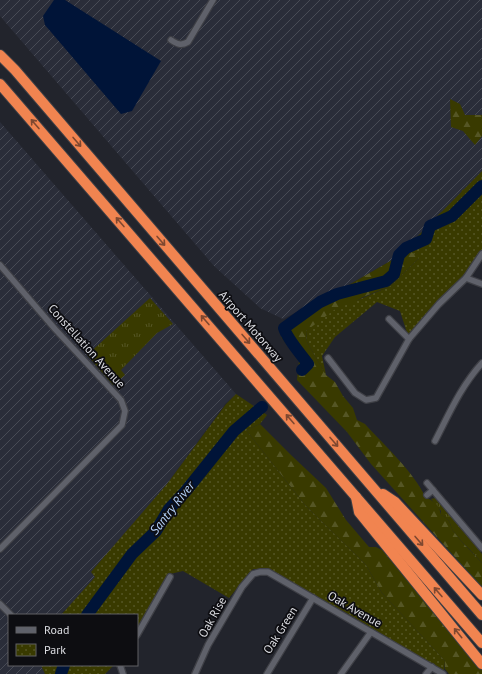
<svg xmlns="http://www.w3.org/2000/svg" width="482" height="674" font-family="'PT Sans',sans-serif">
  <defs>
    <pattern id="industrial-furrows" width="10" height="10" patternUnits="userSpaceOnUse"><rect width="10" height="10" fill="#2a2d39"/><path d="M-1 1l2-2M0 10L10 0M9 11l2-2" fill="none" stroke="#484b55"/></pattern>
    <pattern id="grass-tufts" width="24" height="20" patternUnits="userSpaceOnUse"><rect width="24" height="20" fill="#393a00"/><path d="M3 7l-1-3M5 7V3M7 7l1-3M15 17l-1-3M17 17v-4M19 17l1-3" fill="none" stroke="#555625"/></pattern>
    <pattern id="forest-firs" width="22" height="20" patternUnits="userSpaceOnUse"><rect width="22" height="20" fill="#393a00"/><path d="M5 1l3.5 6h-7zM16 11l3.5 6h-7z" fill="#555625"/></pattern>
    <pattern id="park-dots" width="8" height="8" patternUnits="userSpaceOnUse"><rect width="8" height="8" fill="#393a00"/><path d="M2 2h.1M6 6h.1" fill="none" stroke="#555625" stroke-width="1.8" stroke-linecap="round"/></pattern>
  </defs>
  <rect width="100%" height="100%" fill="#22242c"/>
  <!-- industrial -->
  <g fill="url(#industrial-furrows)">
    <polygon points="0,0 482,0 482,173 399,256 347,286 283,319 260,308 214,266 6,23 0,16"/>
    <polygon points="0,122 236,394 225,404 167,484 102,579 59,615 9,615 9,665 41,665 45,674 0,674"/>
  </g>
  <!-- grass -->
  <g fill="url(#grass-tufts)">
    <polygon points="150,298 173,324 157,333 121,370 125,375 113,385 87,355"/>
    <path d="M435,498L445,507L482,554V563C473,552 462,543 454,532C448,523 453,521 441,515V511L431,499Z"/>
  </g>
  <!-- forest -->
  <g fill="url(#forest-firs)">
    <polygon points="450,99 460,104 465,115 482,115 482,136 475,145 463,131 451,127"/>
    <path d="M473,188L419,258L391,286L363,297L306,331L307,342L326,375L335,382L343,396L353,408L357,420L365,424C385,446 413,471 426,498C434,500 440,507 441,515C453,521 448,523 454,532C461,542 473,553 482,563V587L371,464L347,432L297,380L299,361L281,337L289,331L294,315L309,303L347,286L399,256L435,221C440,209 446,211 455,205C459,201 461,195 462,190Z"/>
    <polygon points="260,424 291,455 326,488 346,520 369,547 376,547 388,553 468,651 482,669 482,674 449,674 445,669 445,661 382,593 366,565 305,505 246,430"/>
  </g>
  <!-- park -->
  <g fill="url(#park-dots)">
    <polygon points="482,171 482,250 465,274 409,339 400,311 377,302 335,337 322,356 326,375 307,342 306,331 334,310 391,286 419,258 406,248"/>
    <polygon points="236,394 267,415 260,424 246,430 305,505 366,565 382,593 445,661 444,672 352,616 266,569 253,569 229,598 183,571 170,574 137,629 137,615 61,615 95,577 91,572 167,484 226,404"/>
    <polygon points="41,665 114,665 105,674 45,674"/>
  </g>
  <!-- water -->
  <polygon fill="#001438" points="54,0 65,0 161,61 132,111 121,114 45,25 43,16"/>
  <g fill="none" stroke-linecap="round" stroke-linejoin="round">
    <!-- river -->
    <g stroke="#001438" stroke-width="12">
      <path d="M302,370L308,364C301,354 287,339 284,328L320,302L337,294L386,281L394,274L399,255L406,248L426,239L430,226L452,216L482,186"/>
      <polyline points="87,615 132,554 156,531 169,509 185,492 234,431 262,407"/>
      <polyline points="61,674 64,665"/>
    </g>
    <!-- street casing -->
    <g stroke="#3e3f45" stroke-width="8">
      <g id="street">
        <path d="M171,40C177,44 181,46 188,42L213,0"/>
        <polyline points="0,265 55,329 121,400 125,411 122,425 0,549"/>
        <polyline points="466,278 482,284"/>
        <polyline points="389,319 409,339"/>
        <polyline points="328,358 355,393 366,400 376,398 409,339 439,304 466,278 482,254"/>
        <path d="M435,441C449,414 461,386 482,363"/>
        <polyline points="427,483 482,548"/>
        <polyline points="427,495 433,490"/>
        <polyline points="0,604 11,615"/>
        <polyline points="137,635 170,577"/>
        <polyline points="120,665 123,674"/>
        <polyline points="195,674 208,645 242,587 253,574 260,572 268,572 443,674"/>
        <polyline points="267,674 313,598"/>
        <polyline points="341,674 371,632"/>
        <polyline points="426,674 432,667"/>
      </g>
    </g>
    <!-- highway casing -->
    <g stroke="#3e3f45" stroke-width="12">
      <g id="highway">
        <polyline points="0,55 15,70 482,615"/>
        <polyline points="0,84 482,643"/>
        <polyline points="383,494 395,502 482,595"/>
        <polyline points="356,497 359,512 482,664"/>
      </g>
    </g>
    <!-- street -->
    <use href="#street" stroke="#5f616a" stroke-width="5.5"/>
    <!-- highway -->
    <use href="#highway" stroke="#f18450" stroke-width="10"/>
  </g>
  <!-- one-way arrows -->
  <defs><path id="oneway-shaft" d="M-6 0H5M1.5-3L5.5 0L1.5 3" fill="none" stroke-width="1.6" stroke-linecap="round" stroke-linejoin="round"/></defs>
  <g stroke="#7f4830">
    <use href="#oneway-shaft" transform="translate(35 124) rotate(-131)"/>
    <use href="#oneway-shaft" transform="translate(77 142) rotate(49)"/>
    <use href="#oneway-shaft" transform="translate(120 222) rotate(-131)"/>
    <use href="#oneway-shaft" transform="translate(161 241) rotate(49)"/>
    <use href="#oneway-shaft" transform="translate(205 320) rotate(-131)"/>
    <use href="#oneway-shaft" transform="translate(246 339) rotate(49)"/>
    <use href="#oneway-shaft" transform="translate(290 419) rotate(-131)"/>
    <use href="#oneway-shaft" transform="translate(334 442) rotate(49)"/>
    <use href="#oneway-shaft" transform="translate(419 541) rotate(49)"/>
    <use href="#oneway-shaft" transform="translate(438 592) rotate(-131)"/>
    <use href="#oneway-shaft" transform="translate(458 633) rotate(-129)"/>
  </g>
  <g text-anchor="middle" dominant-baseline="central" stroke-width="3.5" stroke-linejoin="round" paint-order="stroke">
    <!-- street labels -->
    <g font-size="12" fill="#dcdde2" stroke="#0d0d11">
      <text transform="translate(251 326) rotate(49)">Airport Motorway</text>
      <text transform="translate(87 346) rotate(48)">Constellation Avenue</text>
      <text transform="translate(355 609) rotate(30)">Oak Avenue</text>
      <text transform="translate(212 617) rotate(-61)">Oak Rise</text>
      <text transform="translate(280 630) rotate(-58)">Oak Green</text>
    </g>
    <!-- water labels -->
    <g font-size="13" font-style="italic" fill="#b5d2fa" stroke="#0d0d11">
      <text transform="translate(172 508) rotate(-52)">Santry River</text>
    </g>
  </g>
  <!-- legend -->
  <rect x="8" y="614" width="130" height="52" fill="#0d0d11" stroke="#606065"/>
  <rect x="16" y="627" width="20" height="6" fill="#5f616a" stroke="#606065"/>
  <text x="44" y="634" font-size="12" fill="#dcdde2">Road</text>
  <rect x="16" y="644" width="20" height="12" fill="url(#park-dots)" stroke="#606065"/>
  <text x="44" y="654" font-size="12" fill="#dcdde2">Park</text>
</svg>
